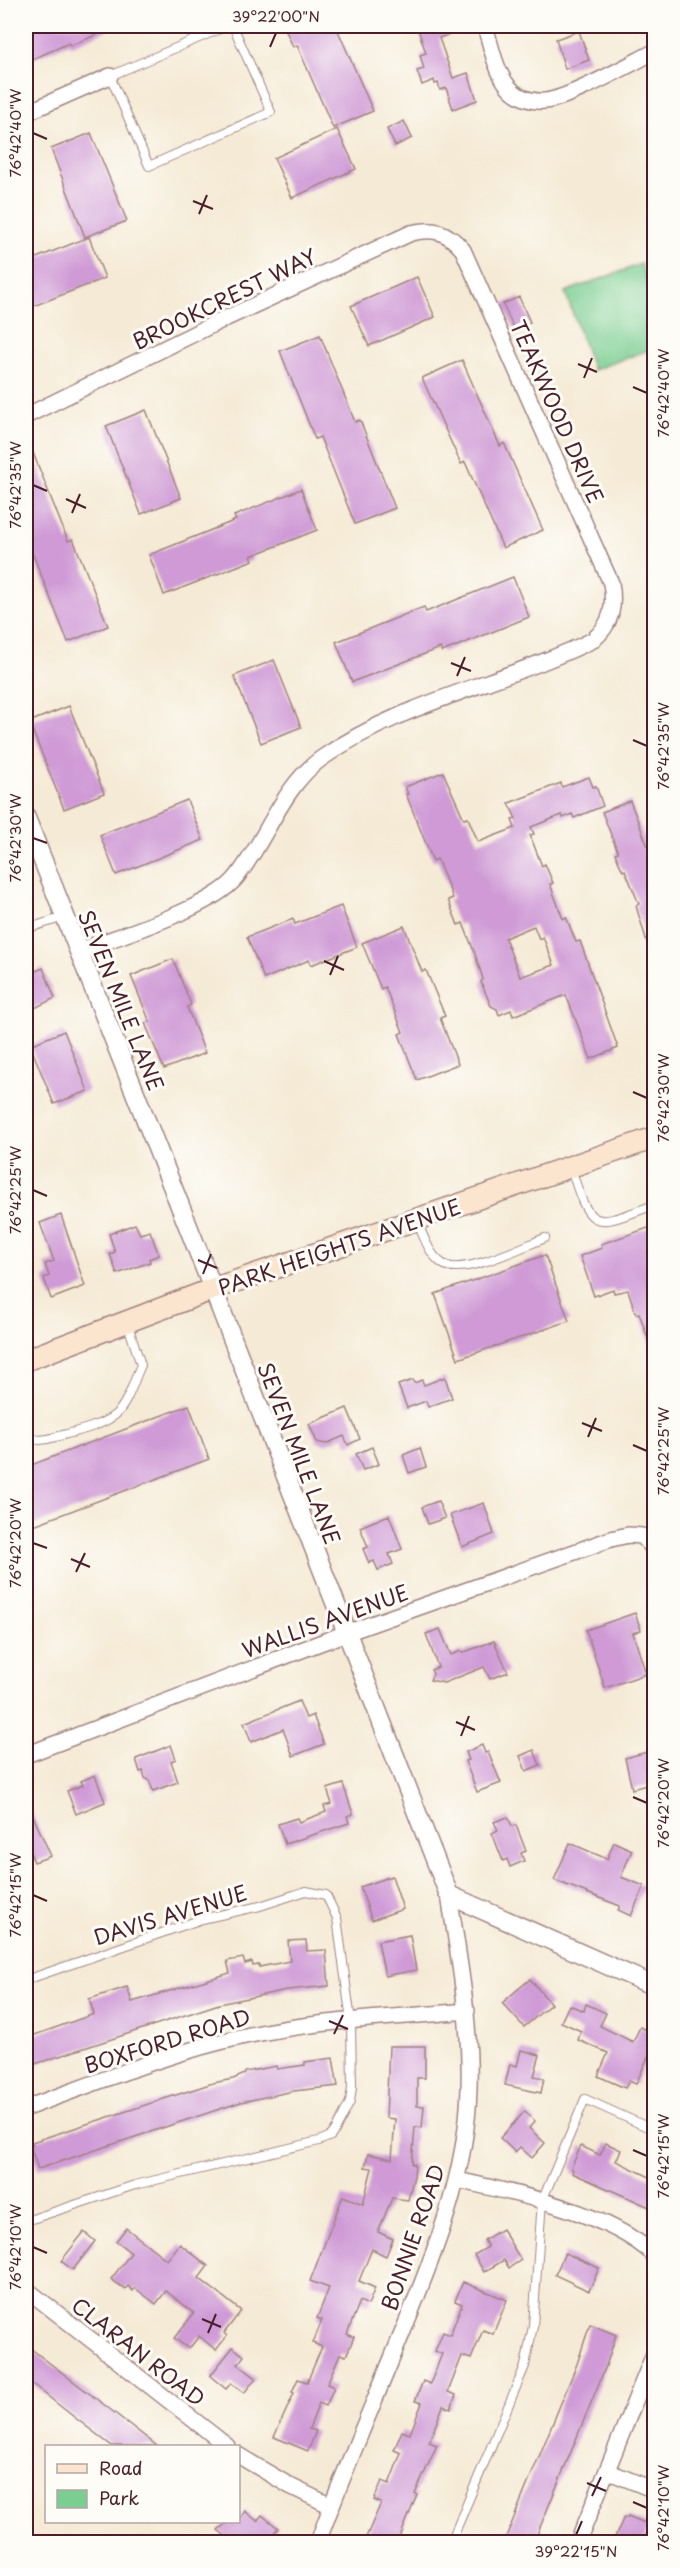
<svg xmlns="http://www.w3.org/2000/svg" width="680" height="2568" font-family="'Playpen Sans',sans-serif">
  <rect width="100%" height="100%" fill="#fdfcf7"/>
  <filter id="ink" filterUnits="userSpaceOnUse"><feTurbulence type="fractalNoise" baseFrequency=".0167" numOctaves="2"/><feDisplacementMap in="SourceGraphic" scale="12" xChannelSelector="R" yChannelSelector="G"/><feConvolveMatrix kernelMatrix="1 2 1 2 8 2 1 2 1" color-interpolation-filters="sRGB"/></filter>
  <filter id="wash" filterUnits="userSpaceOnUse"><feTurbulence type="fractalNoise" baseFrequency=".008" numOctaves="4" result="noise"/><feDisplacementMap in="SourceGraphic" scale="24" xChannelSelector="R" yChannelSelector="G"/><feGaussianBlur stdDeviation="1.35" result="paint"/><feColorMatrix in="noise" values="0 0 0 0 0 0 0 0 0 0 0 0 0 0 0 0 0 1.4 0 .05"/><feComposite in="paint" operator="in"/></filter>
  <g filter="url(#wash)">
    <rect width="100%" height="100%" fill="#f5ead5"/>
    <!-- green -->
    <polygon fill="#7ace91" stroke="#62765e" stroke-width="1.5" points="641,264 654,303 654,348 593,370 565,292"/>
    <g id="blocks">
      <!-- building -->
      <g fill="#cf9ad6" fill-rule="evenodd">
        <polygon points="26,26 117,26 70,46 69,43 26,62"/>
        <polygon points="284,26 336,26 373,111 333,128 297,45 293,47"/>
        <polygon points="417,26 469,26 469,28 439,38 453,78 468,73 477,100 453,109 446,88 440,90 438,83 435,84 434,80 422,85 417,71 424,69 420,55 426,53"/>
        <polygon points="579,31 589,60 565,69 556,39"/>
        <polygon points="404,121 412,138 395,146 387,129"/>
        <polygon points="337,129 356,169 292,198 274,158"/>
        <polygon points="91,133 127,221 85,237 51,149"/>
        <polygon points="89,237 105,278 26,309 26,262"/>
        <polygon points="417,277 435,317 369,346 351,306"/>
        <polygon points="519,297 530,322 514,329 503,304"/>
        <polygon points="320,335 355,422 360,420 395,508 355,524 320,437 315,439 280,351"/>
        <polygon points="462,360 500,446 504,443 543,530 503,548 465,462 461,464 422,378"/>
        <polygon points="146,410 181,498 141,514 106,426"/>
        <polygon points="26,435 68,541 73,539 108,626 68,642 33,555 26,559"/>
        <polygon points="301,489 317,530 251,556 253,560 164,595 149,555 236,520 234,516"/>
        <polygon points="513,577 529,617 442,652 440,648 352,682 336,642 424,607 426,612"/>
        <polygon points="274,660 301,727 261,743 234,676"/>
        <polygon points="69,706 104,793 64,809 29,722"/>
        <path d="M443,772L464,819L468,818L478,842L515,828L512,820L516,819L509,803L561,783L562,787L589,777L593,787L596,786L603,806L574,818L572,814L563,818L562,815L531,827L534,834L530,835L542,866L545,864L553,883L550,884L563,919L566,917L576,942L580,941L618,1048L591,1059L566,995L513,1016L511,1010L499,1015L497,1009L491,1006L481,982L483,979L475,954L463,923L458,925L448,900L453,898L437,859L433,861L406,794H408L405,787ZM534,926L539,939L543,937L554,965L520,977L505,938Z"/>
        <polygon points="187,800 203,840 116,875 100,835"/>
        <polygon points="630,801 654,862 654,954 651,955 636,906 639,904 625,870 623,871 619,863 615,853 618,852 602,812"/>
        <polygon points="341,906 357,947 311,965 309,960 264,979 247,937 293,919 295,924"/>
        <polygon points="404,926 422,972 426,970 445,1016 440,1018 458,1064 417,1080 399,1034 403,1032 385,987 381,989 362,943"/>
        <polygon points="173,959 191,1005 187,1007 205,1053 164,1069 145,1023 150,1022 131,976"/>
        <polygon points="43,968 55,998 29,1011 26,1003 26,975"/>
        <polygon points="64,1031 88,1091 54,1104 30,1045"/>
        <polygon points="61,1215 85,1286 51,1299 44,1278 49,1276 45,1264 54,1261 40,1223"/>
        <polygon points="135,1224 140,1234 150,1231 159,1255 149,1259 150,1262 117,1274 110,1254 115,1252 109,1234"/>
        <polygon points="654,1226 654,1349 652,1350 639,1313 636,1314 628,1290 614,1293 613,1289 594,1296 580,1256 602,1248 601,1244"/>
        <polygon points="545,1255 569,1321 458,1359 435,1294"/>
        <polygon points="445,1377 452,1398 428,1407 426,1401 407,1408 398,1385 413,1380 414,1383 422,1380 424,1385"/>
        <polygon points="189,1405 209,1459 26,1528 26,1467"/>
        <polygon points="347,1408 360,1439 348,1445 344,1436 326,1444 317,1442 309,1424"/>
        <polygon points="372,1447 379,1464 363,1470 356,1454"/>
        <polygon points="420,1448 426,1467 409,1473 403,1455"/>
        <polygon points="438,1501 445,1518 428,1524 422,1507"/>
        <polygon points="484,1503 494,1534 462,1547 450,1515"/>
        <polygon points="389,1515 402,1549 389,1554 393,1564 378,1570 374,1561 369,1563 363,1549 368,1547 360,1527"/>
        <polygon points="635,1613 641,1630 633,1633 646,1674 605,1688 586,1630"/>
        <polygon points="440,1629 451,1655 461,1651 462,1653 494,1641 508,1672 490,1679 484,1667 444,1683 430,1680 433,1674 431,1670 438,1667 426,1634"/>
        <polygon points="299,1701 306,1718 313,1715 324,1744 293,1756 283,1729 251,1742 244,1723"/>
        <polygon points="171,1745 176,1759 171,1761 178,1782 153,1791 149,1780 145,1778 143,1771 140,1772 136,1759"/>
        <polygon points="482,1745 485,1753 488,1752 501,1783 477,1792 465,1761 469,1760 466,1752"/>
        <polygon points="534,1750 540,1765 526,1771 520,1756"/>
        <polygon points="654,1750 654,1783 632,1789 625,1758"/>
        <polygon points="95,1775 105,1802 76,1814 67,1791 83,1785 81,1781"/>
        <polygon points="343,1784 353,1814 347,1816 349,1823 285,1844 278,1824 297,1818 299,1822 326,1812 324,1806 332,1804 327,1789"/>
        <polygon points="26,1800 51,1856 34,1862 26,1842"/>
        <polygon points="508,1817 512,1826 516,1825 526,1851 521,1853 524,1861 510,1867 507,1859 503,1861 492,1833 498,1830 494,1822"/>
        <polygon points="614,1842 632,1850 621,1877 644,1886 631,1916 618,1910 620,1906 554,1880 570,1843 607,1859"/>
        <polygon points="392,1876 403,1909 372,1920 360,1887"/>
        <polygon points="410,1935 416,1970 385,1976 378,1941"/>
        <polygon points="306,1940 307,1951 326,1950 329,1986 287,1990 219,2004 26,2067 26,2038 94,2014 89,1999 127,1987 132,2002 230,1973 227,1961 243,1958 245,1964 252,1962 253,1966 259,1965 259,1967 290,1961 288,1941"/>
        <polygon points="530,1979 551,2004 524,2027 502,2003"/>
        <polygon points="586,2004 606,2013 600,2026 633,2042 640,2027 654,2034 654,2043 636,2084 629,2081 625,2088 598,2076 608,2053 578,2040 581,2031 561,2022 569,2005 584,2011"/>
        <polygon points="389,2046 425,2046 425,2078 417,2078 417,2106 424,2106 422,2128 415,2127 412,2164 415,2164 414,2176 408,2200 392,2198 378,2232 393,2239 386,2256 372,2249 359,2281 375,2288 368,2305 360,2301 347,2334 354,2337 346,2356 340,2354 327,2384 334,2387 326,2406 319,2403 309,2429 316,2431 308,2451 274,2437 294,2393 292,2392 298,2379 307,2382 322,2347 313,2343 322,2320 317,2318 329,2288 310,2281 343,2196 363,2204 372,2168 365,2167 368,2154 392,2159 395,2119 386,2118"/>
        <polygon points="521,2050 540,2055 534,2076 544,2078 541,2093 505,2085 510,2064 517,2066"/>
        <polygon points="333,2058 338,2086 294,2091 241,2102 38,2169 30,2146 33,2145 32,2142 47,2137 213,2083 233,2079 245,2074 245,2072 276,2066 277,2069 305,2065 305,2062"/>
        <polygon points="525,2111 535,2121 529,2128 545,2143 532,2158 520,2147 515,2152 500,2138"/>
        <polygon points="606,2143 621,2150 616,2161 654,2179 654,2209 572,2173 573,2170 571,2168 581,2146 600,2155"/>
        <polygon points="126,2228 167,2260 180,2244 208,2266 199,2278 241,2311 224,2333 227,2336 216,2350 199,2336 189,2349 174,2338 194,2313 166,2291 156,2304 135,2288 133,2291 128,2286 125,2289 111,2279 131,2253 116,2241"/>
        <polygon points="502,2229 521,2260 509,2268 504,2260 484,2272 474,2255 488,2247 484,2240"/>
        <polygon points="84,2232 95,2241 73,2270 61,2261"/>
        <polygon points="565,2253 599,2268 589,2291 555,2275"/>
        <polygon points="463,2282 507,2300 493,2334 483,2330 471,2359 462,2356 448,2392 456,2395 451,2409 443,2406 429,2442 437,2445 415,2494 417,2495 398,2542 364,2542 381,2503 374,2500 382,2481 389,2484 401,2453 394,2450 402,2431 410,2434 422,2403 415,2401 423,2381 430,2384 442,2354 435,2351 443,2332 450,2335 462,2304 455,2301"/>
        <polygon points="590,2324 616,2335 606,2366 534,2542 504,2542 577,2364"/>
        <polygon points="26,2345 107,2407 157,2446 112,2446 74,2417 26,2379"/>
        <polygon points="233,2347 244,2356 238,2364 256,2378 244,2393 231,2383 226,2389 210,2376"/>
        <polygon points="245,2511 257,2521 262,2515 278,2528 266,2542 233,2542 218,2530 228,2522 238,2522"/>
        <polygon points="628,2516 650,2525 643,2542 613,2542 624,2517 627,2518"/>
      </g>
    </g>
  </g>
  <g filter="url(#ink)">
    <use href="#blocks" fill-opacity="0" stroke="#a08480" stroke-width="1.5"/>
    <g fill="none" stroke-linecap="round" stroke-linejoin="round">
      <!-- service casing -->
      <g stroke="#a08480" stroke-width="10">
        <g id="service">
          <polyline points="227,26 110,76 149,166 271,112 233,26"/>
          <polyline points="26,856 38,850"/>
          <polyline points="26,929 64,917"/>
          <path d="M571,1168C591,1233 593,1227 654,1205"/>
          <path d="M417,1221C423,1235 429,1255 443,1264C462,1277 524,1246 545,1238"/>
          <path d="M26,1437L39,1440L48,1439C69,1433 98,1428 115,1415C128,1404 134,1380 141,1365L127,1322"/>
          <polyline points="26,1980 202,1919 260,1906 306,1891 326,1895 337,1918 351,2021 352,2087 350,2102 336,2129 331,2136 319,2141 135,2185 26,2221"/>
          <polyline points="451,2542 525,2366 533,2326 542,2201 585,2099 654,2130"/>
        </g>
      </g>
      <!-- minor casing -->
      <g stroke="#a08480" stroke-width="18">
        <g id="minor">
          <path d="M485,26C491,45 495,70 508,86C517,97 531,102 545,101C568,99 630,64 654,52"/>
          <polyline points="26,113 110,76"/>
          <path d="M26,416L220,321L411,233C434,227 448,232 463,250L611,583C615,606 612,624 593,640C505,683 403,701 322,758C281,787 266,842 235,879C209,909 118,936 79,951"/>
          <polyline points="26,1755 346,1633 611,1539 628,1535 642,1536 654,1549"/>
          <path d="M26,2108C96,2083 168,2053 241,2037C315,2020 392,2018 467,2011"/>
          <path d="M457,2180C516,2193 610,2213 654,2255"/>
          <polyline points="26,2289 227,2446"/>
          <polyline points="238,2455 290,2486 331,2506"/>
          <polyline points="607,2471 654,2490"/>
          <path d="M318,2542C343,2473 373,2405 401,2336C433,2257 467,2176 469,2089C471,2023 459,1959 449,1895"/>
          <polyline points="578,2542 654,2354"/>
        </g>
      </g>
      <!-- tertiary casing -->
      <g stroke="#a08480" stroke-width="21">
        <polyline id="tertiary" points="26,818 213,1289 449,1895 654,1986"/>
      </g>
      <!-- secondary casing -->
      <g stroke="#a08480" stroke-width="24">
        <polyline id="secondary" points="26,1360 213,1289 654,1138"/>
      </g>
      <!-- service -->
      <use href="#service" stroke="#fff" stroke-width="8"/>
      <!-- minor -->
      <use href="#minor" stroke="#fff" stroke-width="15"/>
      <!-- tertiary -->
      <use href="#tertiary" stroke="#fff" stroke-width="18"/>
      <!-- secondary -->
      <use href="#secondary" stroke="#fce5cf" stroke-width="21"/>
    </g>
  </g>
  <!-- ticks -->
  <path fill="none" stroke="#4a1f2b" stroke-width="2" d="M270,47L276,33M33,133L47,139M193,201L213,209M199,214L207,195M578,364L597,372M584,378L592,358M633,387L647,393M33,485L47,491M66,499L86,508M72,513L80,494M451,663L471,671M457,676L465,657M633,740L647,746M33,838L47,843M324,961L344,970M330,975L338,956M633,1092L647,1098M33,1190L47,1196M198,1260L217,1268M203,1274L211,1254M582,1423L602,1431M588,1437L596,1418M633,1445L647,1451M33,1543L47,1548M71,1559L90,1567M76,1572L85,1553M456,1722L475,1730M461,1736L469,1716M633,1797L647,1803M33,1895L47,1901M329,2021L348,2029M334,2034L343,2015M633,2150L647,2156M33,2247L47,2253M202,2319L221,2327M208,2333L216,2314M587,2483L606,2491M592,2496L601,2477M633,2502L647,2508M576,2535L582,2521"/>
  <g text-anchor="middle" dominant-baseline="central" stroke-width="6" stroke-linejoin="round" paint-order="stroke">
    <!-- street labels -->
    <g font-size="21" fill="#4a1f2b" stroke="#fdfcf7">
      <text transform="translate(224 298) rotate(-26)">BROOKCREST WAY</text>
      <text transform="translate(558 411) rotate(66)">TEAKWOOD DRIVE</text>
      <text transform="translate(122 1000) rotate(68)">SEVEN MILE LANE</text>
      <text transform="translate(339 1246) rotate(-19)">PARK HEIGHTS AVENUE</text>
      <text transform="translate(300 1453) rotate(69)">SEVEN MILE LANE</text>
      <text transform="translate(325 1620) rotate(-20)">WALLIS AVENUE</text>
      <text transform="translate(170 1914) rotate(-17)">DAVIS AVENUE</text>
      <text transform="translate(167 2040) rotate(-17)">BOXFORD ROAD</text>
      <text transform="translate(412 2237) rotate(-71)">BONNIE ROAD</text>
      <text transform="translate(139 2351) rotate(38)">CLARAN ROAD</text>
    </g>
  </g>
  <!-- margin -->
  <rect width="680" height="2568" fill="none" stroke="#fdfcf7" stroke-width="66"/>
  <!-- legend -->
  <rect x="45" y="2445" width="195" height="78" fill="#fdfcf7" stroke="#b5a4a5" stroke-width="1.5"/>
  <rect x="57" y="2464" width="30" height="9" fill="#fce5cf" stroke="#b5a4a5" stroke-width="1.5"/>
  <text x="99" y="2475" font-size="18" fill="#4a1f2b">Road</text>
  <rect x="57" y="2490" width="30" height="18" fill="#7ace91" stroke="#b5a4a5" stroke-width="1.5"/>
  <text x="99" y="2505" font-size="18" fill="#4a1f2b">Park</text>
  <rect x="33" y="33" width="614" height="2502" fill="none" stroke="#4a1f2b" stroke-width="2"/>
  <g font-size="15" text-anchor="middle" fill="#4a1f2b">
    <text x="276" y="22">39°22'00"N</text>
    <text transform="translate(16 133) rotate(-90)" y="5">76°42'40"W</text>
    <text transform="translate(664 393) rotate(-90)" y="5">76°42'40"W</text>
    <text transform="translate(16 485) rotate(-90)" y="5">76°42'35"W</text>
    <text transform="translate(664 746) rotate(-90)" y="5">76°42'35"W</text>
    <text transform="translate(16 838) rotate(-90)" y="5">76°42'30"W</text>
    <text transform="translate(664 1098) rotate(-90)" y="5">76°42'30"W</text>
    <text transform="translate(16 1190) rotate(-90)" y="5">76°42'25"W</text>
    <text transform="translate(664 1451) rotate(-90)" y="5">76°42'25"W</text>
    <text transform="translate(16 1543) rotate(-90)" y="5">76°42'20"W</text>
    <text transform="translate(664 1803) rotate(-90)" y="5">76°42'20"W</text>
    <text transform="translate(16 1895) rotate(-90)" y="5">76°42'15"W</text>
    <text transform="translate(664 2156) rotate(-90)" y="5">76°42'15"W</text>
    <text transform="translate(16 2247) rotate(-90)" y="5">76°42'10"W</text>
    <text transform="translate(664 2508) rotate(-90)" y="5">76°42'10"W</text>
    <text x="576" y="2557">39°22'15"N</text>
  </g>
</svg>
